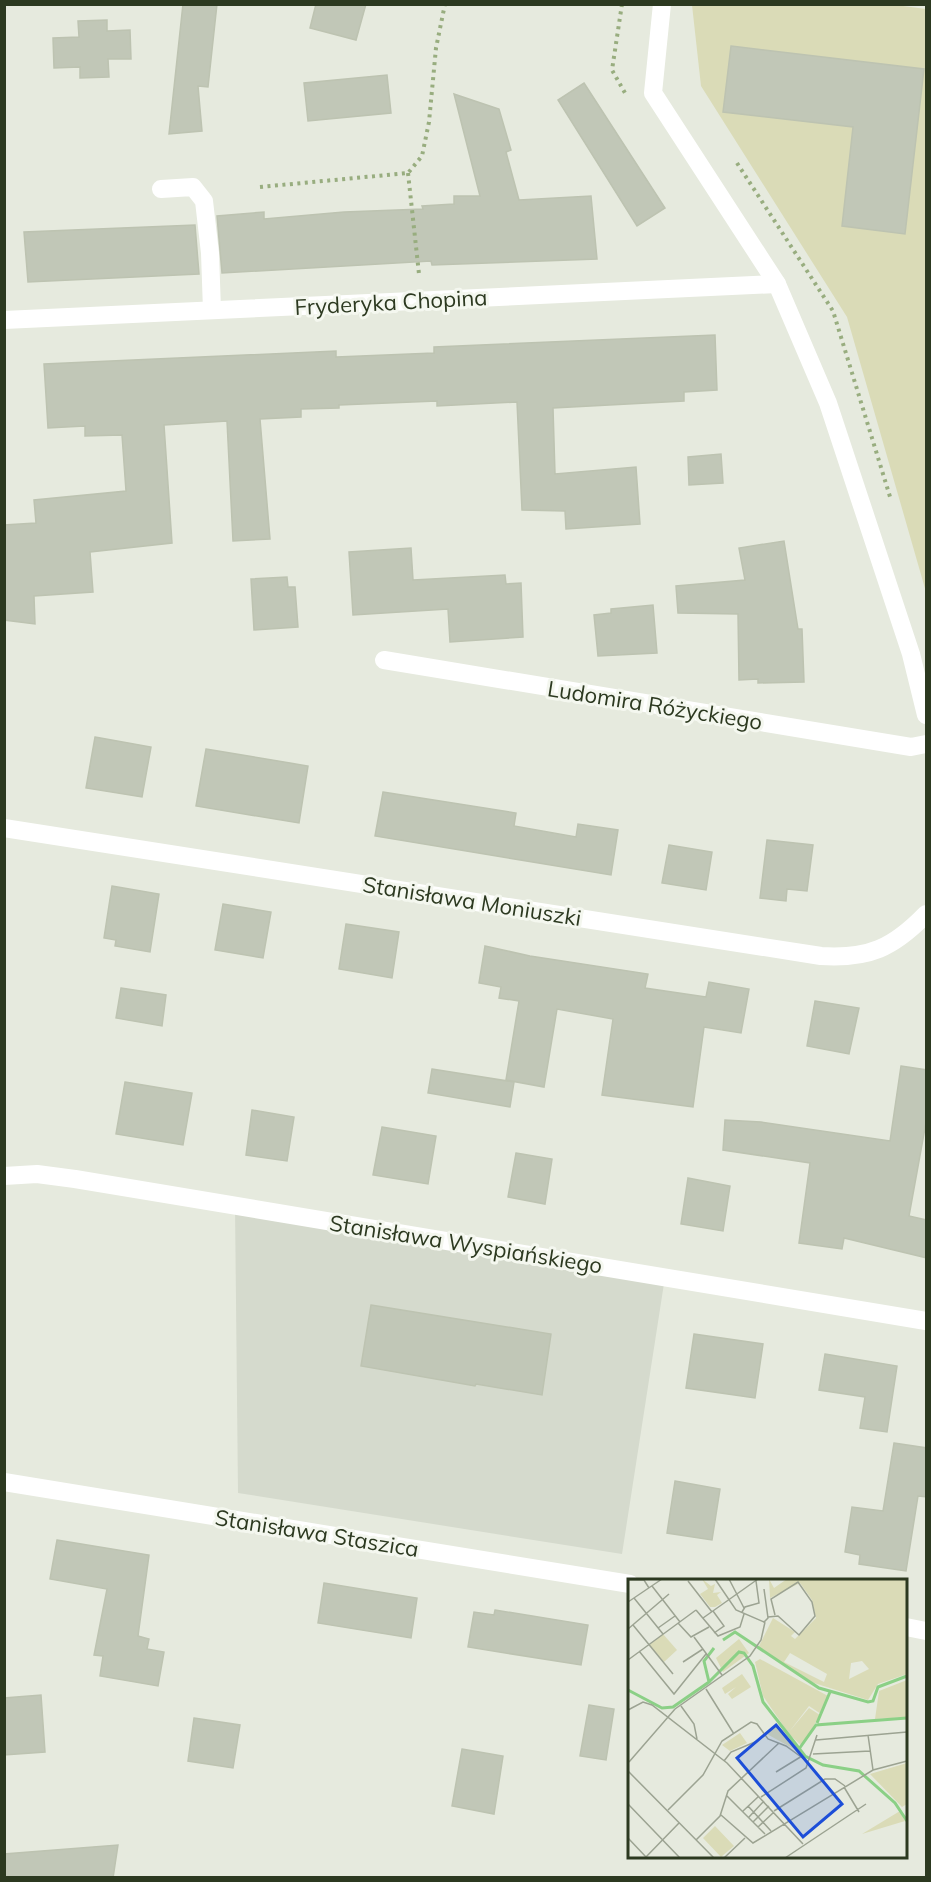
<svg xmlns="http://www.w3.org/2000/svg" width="931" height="1882" font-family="Mulish,sans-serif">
  <rect width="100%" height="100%" fill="#e6eade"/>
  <!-- built -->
  <polygon fill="#d5dacd" points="235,1206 665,1277 622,1554 238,1493"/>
  <!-- green -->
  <polygon fill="#dadbb7" points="888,4 926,9 926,592 847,317 701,86 692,5"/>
  <!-- building -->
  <g fill="#c1c7b7" stroke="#bdc3b1" stroke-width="1.5">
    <polygon points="183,4 217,4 208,87 198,86 202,131 169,134"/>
    <polygon points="316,4 366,4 356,40 310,28"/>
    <polygon points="107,20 107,31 130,30 131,59 108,59 109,77 80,78 80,67 54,68 53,38 79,37 78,21"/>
    <polygon points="731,46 924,69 905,234 842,226 853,127 723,112"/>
    <polygon points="387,75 391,113 308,121 304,83"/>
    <polygon points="584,83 665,208 637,226 558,100"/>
    <polygon points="454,94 499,109 511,150 506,152 519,200 591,196 597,259 432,265 431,261 222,273 217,216 264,212 264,219 344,212 423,209 422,206 454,204 454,196 480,196"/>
    <polygon points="195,225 199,274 28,282 24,232"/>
    <polygon points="715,335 717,390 684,392 684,401 553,408 555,474 636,467 640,524 566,529 565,511 522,510 517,402 437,406 437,401 339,405 339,408 301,409 301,417 260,419 270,539 233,541 227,421 164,425 172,543 90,552 93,592 34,596 35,624 4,620 4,525 36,523 34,500 126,491 122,435 85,436 85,426 48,428 44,364 336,351 336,357 434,353 434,347"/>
    <polygon points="721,454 723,483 689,485 688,457"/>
    <polygon points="784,541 798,629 802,629 804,682 758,683 758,679 739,680 738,614 678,613 676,586 745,580 739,548"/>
    <polygon points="411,548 413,580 505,575 506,584 521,583 523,637 450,642 448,609 353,615 349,552"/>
    <polygon points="287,577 288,587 295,587 298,627 254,630 251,579"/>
    <polygon points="653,605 657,653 598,656 594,615 611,613 611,609"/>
    <polygon points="95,737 151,747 142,797 86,788"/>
    <polygon points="206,749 308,766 299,823 196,806"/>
    <polygon points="383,792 516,813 514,826 576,837 578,824 618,830 611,875 375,836"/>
    <polygon points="767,840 813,845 807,891 787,889 786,901 760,898"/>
    <polygon points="669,845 712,852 706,890 662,883"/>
    <polygon points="112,886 159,894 150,952 115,946 116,940 104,938"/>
    <polygon points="223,904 271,912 263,958 215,950"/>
    <polygon points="346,924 399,932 392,978 339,969"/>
    <polygon points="485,946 530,956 648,974 645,988 706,997 709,982 749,989 741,1033 704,1027 693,1107 602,1095 613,1019 557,1009 544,1087 506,1080 519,1001 499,998 501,987 479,983"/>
    <polygon points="121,988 166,995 162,1026 116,1018"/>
    <polygon points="815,1001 859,1008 849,1054 807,1046"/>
    <polygon points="901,1066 927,1070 927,1117 909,1216 927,1220 927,1258 844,1238 842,1249 799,1243 810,1163 723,1150 725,1120 761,1122 890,1141"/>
    <polygon points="432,1069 514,1082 510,1107 428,1093"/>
    <polygon points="125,1082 192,1093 183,1145 116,1134"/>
    <polygon points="252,1110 294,1117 287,1161 246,1155"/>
    <polygon points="382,1127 436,1136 428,1184 373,1175"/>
    <polygon points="516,1153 552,1159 545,1204 508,1197"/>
    <polygon points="688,1178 730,1186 723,1231 681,1224"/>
    <polygon points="371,1305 551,1334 542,1395 476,1384 475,1386 361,1366"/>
    <polygon points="694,1334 763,1344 755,1398 686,1388"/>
    <polygon points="825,1354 897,1366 887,1432 860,1428 865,1397 819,1390"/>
    <polygon points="894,1443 927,1448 927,1497 918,1496 906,1571 859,1564 860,1555 845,1552 852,1507 883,1511"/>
    <polygon points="675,1481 720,1489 712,1540 667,1533"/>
    <polygon points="57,1540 149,1555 138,1636 149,1639 147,1649 164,1652 158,1686 100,1676 103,1656 94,1655 107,1589 50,1579"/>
    <polygon points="324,1583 417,1598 411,1638 318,1623"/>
    <polygon points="495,1610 588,1625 581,1665 468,1647 474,1612 494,1615"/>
    <polygon points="41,1695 45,1752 4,1755 4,1698"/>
    <polygon points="589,1705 614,1709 606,1760 580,1756"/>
    <polygon points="194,1718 240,1725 233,1768 188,1761"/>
    <polygon points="462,1749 503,1756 494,1814 452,1806"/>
    <polygon points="118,1845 113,1878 4,1878 4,1854"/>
  </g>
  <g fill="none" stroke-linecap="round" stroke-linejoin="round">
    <!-- path -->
    <g stroke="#98ad7f" stroke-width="4" stroke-dasharray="3 4.5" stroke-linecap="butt">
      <polyline points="622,4 612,70 625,93"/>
      <polyline points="737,163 833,311 891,500"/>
      <polyline points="408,173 419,274"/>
      <polyline points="260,187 408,173 422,156 429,122 436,48 445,4"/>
    </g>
    <!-- lane -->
    <polyline stroke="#fff" stroke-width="18" points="161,189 193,187 204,201 210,253 212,310"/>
    <!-- street -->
    <g stroke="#fff" stroke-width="18">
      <polyline points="662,4 653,93 777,284 828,403 911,654 926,715"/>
      <polyline points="4,320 777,284"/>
      <polyline points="384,660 911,747 926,744"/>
      <path d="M4,828L821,956C869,959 893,948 926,914"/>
      <polyline points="4,1176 37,1174 75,1179 926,1321"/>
      <polyline points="4,1482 630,1584"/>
      <polyline points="906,1627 926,1631"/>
    </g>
  </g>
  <g text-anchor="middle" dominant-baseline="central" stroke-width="6" stroke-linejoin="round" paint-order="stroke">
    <!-- street labels -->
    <g font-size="22" fill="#2c3920" stroke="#f4f7ef">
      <text transform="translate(391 302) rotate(-3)">Fryderyka Chopina</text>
      <text transform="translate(655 705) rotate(9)">Ludomira Różyckiego</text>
      <text transform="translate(472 901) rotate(9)">Stanisława Moniuszki</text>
      <text transform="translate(466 1244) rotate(9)">Stanisława Wyspiańskiego</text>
      <text transform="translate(317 1533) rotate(9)">Stanisława Staszica</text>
    </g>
  </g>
  <!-- overview -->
  <g transform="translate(628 1579)">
    <rect width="279" height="279" fill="#e6eade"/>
    <path d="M74,0L83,7L87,5L85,14L93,13L89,16L94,24L87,28H82L72,15L80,10ZM141,0L146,9L159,0H279V95L250,105L240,121L186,104L130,69L145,39L167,53L163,57L167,60L188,39L184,21L172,4L142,19ZM162,74L199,95L196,103L156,83ZM234,82L241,90L221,100L223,84ZM35,55L49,71L36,83L21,66ZM111,60L121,74L95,93L88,79ZM132,80L200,117L193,135L181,127L161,153L181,129L192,136L174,167L161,155L135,117L127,83ZM114,95L123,108L104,120L100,115L108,108L97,115L94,109ZM279,101V138L247,140L251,112ZM149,146L156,152L175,175L137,154ZM112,154L119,164L102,172L94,166ZM279,184V225L274,228L242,195ZM272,232L277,242L234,255ZM87,247L106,267L93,278L75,259Z" fill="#dadbb7" fill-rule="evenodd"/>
    <path fill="none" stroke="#8bd086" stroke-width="3" d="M95,61L107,53L191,109L240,123L245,122L250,108L279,97M81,103L111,73L116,74L125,87L135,123L177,177L195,186L231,192L267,224L279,242M0,111L34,129L45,128L81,103L76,82L86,69M189,144L202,113M171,170L188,146L279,139"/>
    <path fill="none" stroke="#9ca392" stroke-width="1.5" d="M87,0L108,31L136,43L140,39L136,10M101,0L116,29M0,1H16L21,9M60,2L84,33M24,7L52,43M6,19L35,55M0,23L34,0M68,31L90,57L112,48L116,35M85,32L96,47L86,54M114,33L117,28L131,24L128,2M140,38L150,37L171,56L187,37L184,23L170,3L143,20L147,36M75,39L130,0M50,44L63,58L81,48M5,46L45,95M30,49L47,37M0,50L41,15M66,58L94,96M11,72L46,115L78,75M0,81L68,31M55,83L75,70M78,110L106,155M53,127L66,145L69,160M0,131L15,123L24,126L99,184L175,265M240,156L245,191M188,161L279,153M185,175L242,172M96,182L103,173L127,163M1,183L47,130L122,77L133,61L137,43M0,192L86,279M148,193L174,177M216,208L231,233M98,216L137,255M133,218L178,189L189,156M0,225L52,279M120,227L143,252M40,231L75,196L94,162L123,143L129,145L140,160L158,167L180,183M115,232L131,217M146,232L197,200H207L217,207M93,236L125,264L245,191L279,182M121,238L136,222M125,243L141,227M130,248L146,233M0,259L18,278M68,261L92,237L100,212L151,164M17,279L51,244M96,279L117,259M157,279L238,225"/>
    <path fill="#1d4ed8" fill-opacity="0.15" stroke="#1d4ed8" stroke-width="3" d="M148,146L214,225L175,258L109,179Z"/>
    <rect width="279" height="279" fill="none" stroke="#2c3920" stroke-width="3"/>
  </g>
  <!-- border -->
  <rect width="931" height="1882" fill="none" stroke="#2c3920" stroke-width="12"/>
</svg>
